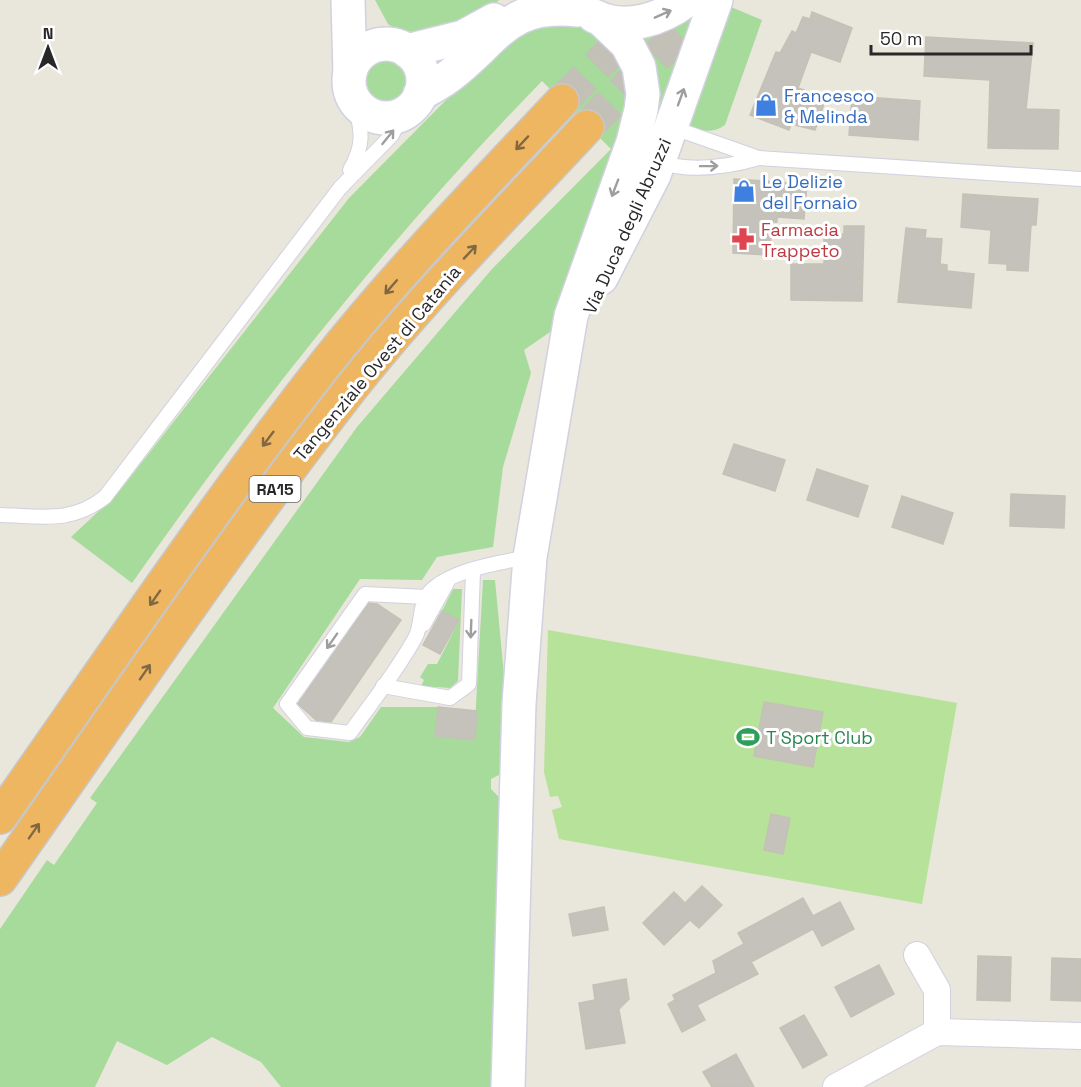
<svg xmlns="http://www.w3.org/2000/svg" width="1081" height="1087" font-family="'Space Grotesk',sans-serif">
  <rect width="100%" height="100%" fill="#e9e6db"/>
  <!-- green -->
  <g fill="#a7db9c">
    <polygon points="375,0 499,0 481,17 420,36 402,34 388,24"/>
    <path d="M731,7L762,20L725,125C712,134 702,131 687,126Z"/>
    <polygon points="696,16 658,145 633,34"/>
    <path d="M566,21L604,33L633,91L558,314L550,332L524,350L531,373L503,467L493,547L437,557L422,580L360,579L273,708L304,737L349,742L360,737L381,707H438L435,736L474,740L483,580H495L504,675L503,773L491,779V789L501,799L491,1087H281L261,1062L212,1037L167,1065L117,1041L95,1087H0V929L47,860L54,865L97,803L90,798L357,427L492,269L611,149L542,81C391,236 256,406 132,583L71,537L117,494L349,198L457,89L518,33Z"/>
    <circle cx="386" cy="81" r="25"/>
    <polygon points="453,589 462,589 458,681 450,688 421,686 424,680 420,677 428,664 437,664 459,621 442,611"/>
  </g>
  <!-- pitch -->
  <polygon fill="#b6e299" points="548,630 957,703 922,904 559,839 552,810 562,807 558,796 550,797 544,772"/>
  <!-- building -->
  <g fill="#c5c2bb" stroke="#c4c1b5" stroke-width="1.5">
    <polygon points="812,12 852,28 840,62 811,52 798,88 826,98 815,130 791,124 789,130 750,115 776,52 780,53 792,31 796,33 803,17 810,19"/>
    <polygon points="926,37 1033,43 1026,109 1059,110 1058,149 988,148 990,80 924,76"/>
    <polygon points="852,96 920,101 918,140 849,135"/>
    <polygon points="734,179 807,184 804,219 777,217 777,222 772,222 770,255 733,253"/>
    <polygon points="963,194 1038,199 1036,225 1031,225 1028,271 1007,270 1007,264 989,263 991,230 961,227"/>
    <polygon points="844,226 864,226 862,301 791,300 791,264 824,264 824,234 844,234"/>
    <polygon points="906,228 926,230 925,238 942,239 940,264 947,265 947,271 974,274 971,308 898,302"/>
    <polygon points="734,444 785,460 775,491 723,474"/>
    <polygon points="817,469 868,486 858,517 807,500"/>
    <polygon points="1011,494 1065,496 1064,528 1010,526"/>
    <polygon points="902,496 953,513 943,544 892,527"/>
    <polygon points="369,603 377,604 401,620 331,722 316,720 298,704"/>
    <polygon points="442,611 459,620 440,654 423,645"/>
    <polygon points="764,702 823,712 813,767 754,756"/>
    <polygon points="438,707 477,711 475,740 435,736"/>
    <polygon points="771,814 790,818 783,854 764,850"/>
    <polygon points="702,886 722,905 699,928 690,920 664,945 643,923 674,892 685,903"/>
    <polygon points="803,898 813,916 840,902 854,929 822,946 813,929 751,962 758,974 697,1005 705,1020 682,1032 668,1004 675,1000 673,995 716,973 713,961 744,944 738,933"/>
    <polygon points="604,907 608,930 573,936 569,914"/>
    <polygon points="978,956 1011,957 1010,1001 977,1000"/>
    <polygon points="1052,958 1081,959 1081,1001 1051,1000"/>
    <polygon points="879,965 894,994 851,1017 835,987"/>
    <polygon points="626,979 629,999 615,1013 619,1010 625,1043 586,1049 579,1003 595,1000 593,985"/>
    <polygon points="804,1015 827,1055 803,1068 780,1028"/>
    <polygon points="736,1054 754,1087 712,1087 703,1072"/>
  </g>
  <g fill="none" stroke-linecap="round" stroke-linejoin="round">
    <!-- highway-tunnel -->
    <g stroke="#c2c0b7" stroke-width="33" stroke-dasharray="33 16" stroke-linecap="butt">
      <polyline points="562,101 642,20"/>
      <polyline points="587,127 713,0"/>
    </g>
    <!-- lane casing -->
    <g stroke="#d1d1e0" stroke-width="16">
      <g id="lane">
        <polyline points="671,127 759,158 1081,179"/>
        <path d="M658,162C690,172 728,167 759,158"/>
        <path d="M350,170C366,142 361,129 354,99"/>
        <path d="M0,515C41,516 71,524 105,497L340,188L392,135L402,114"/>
        <path d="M426,597L365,594L287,704L307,728L350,733C372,702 397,671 415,638C422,626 419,609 426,597C442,571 501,562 530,557"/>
        <polyline points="424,624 447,583"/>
        <polyline points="383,686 450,698 469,684 473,571"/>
      </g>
    </g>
    <!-- street casing -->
    <g stroke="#d1d1e0" stroke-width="28">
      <g id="street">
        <polyline points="917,955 937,990 937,1032"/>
        <polyline points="836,1087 937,1032 1081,1036"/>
      </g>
    </g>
    <!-- secondary casing -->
    <g stroke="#d1d1e0" stroke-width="36">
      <g id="secondary">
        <polyline points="348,0 350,73"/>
        <path d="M594,16C625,32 662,19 687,0"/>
        <circle cx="386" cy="81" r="37"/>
        <polyline points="407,51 463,37 494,20"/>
        <path d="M420,94C429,89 439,84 448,77C498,40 506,2 578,10"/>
        <polyline points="601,278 654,175 716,0"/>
        <polyline points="508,1087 519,703 530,557 571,316 633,142 641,110 643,94 639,67 627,44 603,21"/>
      </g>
    </g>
    <!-- highway casing -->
    <g stroke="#c7c7c7" stroke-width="36">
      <g id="highway">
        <path d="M0,817C107,665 211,510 326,363C399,271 482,186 562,101"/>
        <path d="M0,879C116,714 228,546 352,387C424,296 508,212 587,127"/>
      </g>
    </g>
    <!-- lane -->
    <use href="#lane" stroke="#fff" stroke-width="14"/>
    <!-- street -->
    <use href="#street" stroke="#fff" stroke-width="26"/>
    <!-- secondary -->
    <use href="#secondary" stroke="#fff" stroke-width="33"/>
    <!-- highway -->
    <use href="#highway" stroke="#efb661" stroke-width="33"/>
  </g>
  <!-- one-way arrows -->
  <defs><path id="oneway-shaft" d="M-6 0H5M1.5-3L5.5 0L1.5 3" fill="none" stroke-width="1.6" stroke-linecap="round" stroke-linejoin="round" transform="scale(1.5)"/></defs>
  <g stroke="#9e9e9e">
    <use href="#oneway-shaft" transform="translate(663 14) rotate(-24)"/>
    <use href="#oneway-shaft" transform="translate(681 97) rotate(-70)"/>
    <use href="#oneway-shaft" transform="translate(388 137) rotate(-51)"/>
    <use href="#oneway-shaft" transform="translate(709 166) rotate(-1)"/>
    <use href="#oneway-shaft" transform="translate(615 188) rotate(111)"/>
    <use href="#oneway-shaft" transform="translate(471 629) rotate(92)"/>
    <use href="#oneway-shaft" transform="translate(332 641) rotate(125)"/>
  </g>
  <g stroke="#826842">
    <use href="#oneway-shaft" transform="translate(522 143) rotate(133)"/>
    <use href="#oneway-shaft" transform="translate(470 252) rotate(-47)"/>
    <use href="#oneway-shaft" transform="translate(391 287) rotate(131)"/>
    <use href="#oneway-shaft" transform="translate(268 439) rotate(127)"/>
    <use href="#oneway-shaft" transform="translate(155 598) rotate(125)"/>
    <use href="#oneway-shaft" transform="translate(145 672) rotate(-55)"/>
    <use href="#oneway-shaft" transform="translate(34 831) rotate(-55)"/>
  </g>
  <!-- icons -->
  <defs>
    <g id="shop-bare" transform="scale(1.8)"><path d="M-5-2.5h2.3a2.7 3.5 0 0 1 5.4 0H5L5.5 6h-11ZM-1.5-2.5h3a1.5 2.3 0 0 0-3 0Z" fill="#3f7fe0" stroke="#fff" stroke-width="2.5" paint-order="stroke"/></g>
    <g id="pharmacy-bare" transform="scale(1.8)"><path d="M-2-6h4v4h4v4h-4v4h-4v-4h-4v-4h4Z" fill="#e0444e" stroke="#fff" stroke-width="2.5" paint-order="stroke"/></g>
    <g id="stadium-bare" transform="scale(1.8)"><path d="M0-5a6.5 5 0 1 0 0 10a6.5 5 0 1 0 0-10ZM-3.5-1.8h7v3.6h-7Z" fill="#2e9e5b" stroke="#fff" stroke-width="2.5" paint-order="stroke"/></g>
  </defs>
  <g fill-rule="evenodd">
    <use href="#shop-bare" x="766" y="105"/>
    <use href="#shop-bare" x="744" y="191"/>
    <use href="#pharmacy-bare" x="743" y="239"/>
    <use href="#stadium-bare" x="748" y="737"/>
  </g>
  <g text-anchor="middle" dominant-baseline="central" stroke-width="6" stroke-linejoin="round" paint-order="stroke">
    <!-- shield labels -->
    <rect fill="#fff" stroke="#686868" stroke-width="1.5" x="249.5" y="476" width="51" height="26" rx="4.5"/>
    <g font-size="16" font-weight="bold" fill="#282828">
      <text x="275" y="489">RA15</text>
    </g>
    <!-- shop labels -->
    <g font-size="18" fill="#366cbe" stroke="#fff" text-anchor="start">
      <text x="784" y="95">Francesco<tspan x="784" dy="21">&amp; Melinda</tspan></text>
      <text x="762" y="181">Le Delizie<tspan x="762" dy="21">del Fornaio</tspan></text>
    </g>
    <!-- street labels -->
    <g font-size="18" fill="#282828" stroke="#fff">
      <text transform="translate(627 226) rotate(-66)">Via Duca degli Abruzzi</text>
      <text transform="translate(377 363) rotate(-50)">Tangenziale Ovest di Catania</text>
    </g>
    <!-- health labels -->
    <g font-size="18" fill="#be3a42" stroke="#fff" text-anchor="start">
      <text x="761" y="229">Farmacia<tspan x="761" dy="21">Trappeto</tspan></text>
    </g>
    <!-- leisure labels -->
    <g font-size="18" fill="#27864d" stroke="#fff" text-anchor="start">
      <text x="766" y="737">T Sport Club</text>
    </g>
  </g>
  <!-- north arrow -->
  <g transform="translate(48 48)" stroke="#ffffff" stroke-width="4.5" paint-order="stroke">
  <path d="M0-4.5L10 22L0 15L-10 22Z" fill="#282828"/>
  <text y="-9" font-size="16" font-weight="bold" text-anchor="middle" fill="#282828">N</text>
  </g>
  <!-- scale -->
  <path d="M871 45v9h160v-9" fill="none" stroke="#282828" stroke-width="3"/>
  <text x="880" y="45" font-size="18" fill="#282828" stroke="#ffffff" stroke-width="4.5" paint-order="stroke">50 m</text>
</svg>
